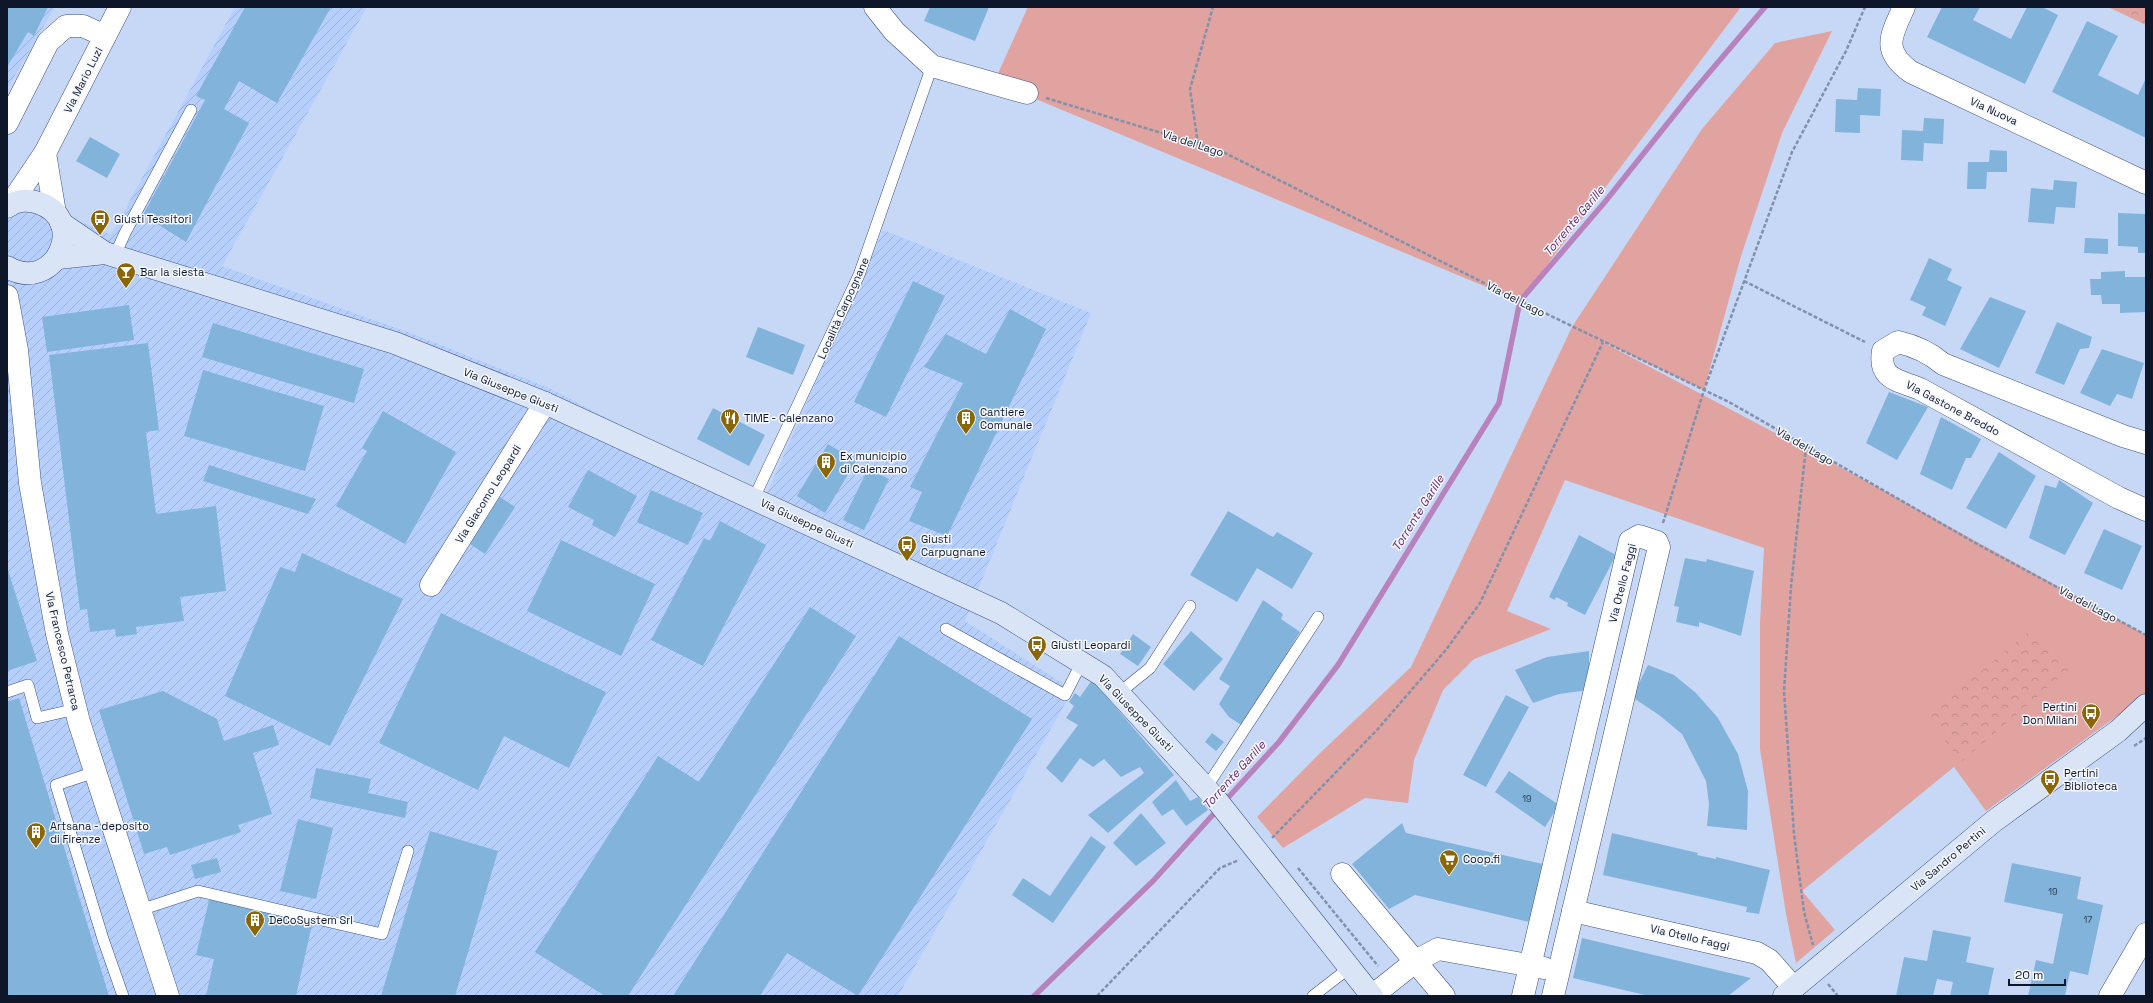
<svg xmlns="http://www.w3.org/2000/svg" width="2153" height="1003" font-family="'Space Grotesk',sans-serif">
  <defs>
    <pattern id="industrial-furrows" width="10" height="10" patternUnits="userSpaceOnUse"><rect width="10" height="10" fill="#b6cffd"/><path d="M-1 1l2-2M0 10L10 0M9 11l2-2" fill="none" stroke="#9bb1d9"/></pattern>
    <pattern id="park-crowns" width="20" height="18" patternUnits="userSpaceOnUse"><rect width="20" height="18" fill="#e0a39f"/><path d="M2 6a3 3 0 1 1 6 0M12 15a3 3 0 1 1 6 0" fill="none" stroke="#bf8c89"/></pattern>
  </defs>
  <rect width="100%" height="100%" fill="#c7d8f7"/>
  <!-- industrial -->
  <g fill="url(#industrial-furrows)">
    <polygon points="7,7 55,7 7,89"/>
    <polygon points="235,7 367,7 222,266 413,334 551,389 764,500 883,230 1091,313 965,621 1073,690 898,996 7,996 7,189 111,235"/>
  </g>
  <!-- grass -->
  <g fill="#e0a39f">
    <polygon points="1028,7 1741,7 1520,301 1007,87 996,78"/>
    <polygon points="1832,31 1782,133 1741,256 1704,390 1587,334 1870,483 2146,635 2146,695 1986,811 1954,767 1802,891 1835,930 1796,963 1786,914 1760,749 1760,623 1764,548 1565,480 1507,611 1551,629 1474,659 1443,690 1414,760 1408,803 1365,798 1283,848 1257,817 1319,754 1411,667 1572,327 1702,129 1775,43"/>
  </g>
  <!-- park -->
  <g fill="url(#park-crowns)">
    <polygon points="2108,7 2146,7 2146,25"/>
    <polygon points="2033,628 2069,670 1962,761 1925,718"/>
  </g>
  <g fill="none" stroke-linecap="round" stroke-linejoin="round">
    <!-- stream -->
    <g stroke="#b882be" stroke-width="5.5">
      <polyline points="1224,802 1279,742 1338,665 1499,403 1520,301 1604,203 1691,94 1765,7"/>
      <polyline points="1034,996 1153,881 1219,808"/>
    </g>
  </g>
  <!-- building -->
  <g fill="#82b4db">
    <polygon points="7,7 48,7 34,36 28,32 7,67"/>
    <polygon points="245,7 331,7 277,103 239,81 224,109 249,123 186,242 143,215 205,100 196,96"/>
    <polygon points="930,7 989,7 975,41 924,21"/>
    <polygon points="1942,7 1980,7 1973,20 2011,39 2027,7 2042,7 2058,15 2025,84 1927,37"/>
    <polygon points="2087,21 2118,36 2098,75 2138,95 2146,78 2146,138 2052,92"/>
    <polygon points="1858,88 1881,89 1880,116 1860,115 1860,133 1835,132 1836,99 1857,100"/>
    <polygon points="1924,118 1944,119 1943,144 1924,143 1923,161 1901,160 1902,130 1923,131"/>
    <polygon points="90,137 120,154 107,178 76,161"/>
    <polygon points="1990,150 2007,151 2007,172 1987,172 1986,189 1967,189 1968,162 1989,162"/>
    <polygon points="2054,180 2077,182 2075,208 2056,207 2054,224 2028,222 2031,188 2053,190"/>
    <polygon points="2118,213 2146,214 2146,253 2138,253 2138,247 2118,246"/>
    <polygon points="2085,238 2108,239 2108,254 2084,253"/>
    <polygon points="1929,258 1952,269 1947,280 1962,287 1945,326 1922,315 1926,307 1910,300"/>
    <polygon points="2125,271 2125,277 2146,277 2146,312 2120,313 2120,304 2102,304 2101,295 2091,295 2090,279 2101,279 2101,272"/>
    <polygon points="913,281 945,296 886,417 854,402"/>
    <polygon points="1990,297 2026,311 1999,368 1960,349"/>
    <polygon points="129,305 134,340 47,352 42,317"/>
    <polygon points="1010,309 1046,329 947,536 909,521 922,492 910,487 963,383 924,367 946,334 986,354"/>
    <polygon points="2057,322 2092,337 2089,348 2080,349 2064,385 2035,373"/>
    <polygon points="213,323 364,369 354,403 202,357"/>
    <polygon points="758,327 805,345 793,375 746,357"/>
    <polygon points="148,343 159,430 146,432 156,514 216,506 226,591 180,597 184,621 136,627 137,634 116,637 115,629 90,632 87,609 80,610 49,355"/>
    <polygon points="2102,349 2144,363 2132,399 2117,394 2110,406 2080,393"/>
    <polygon points="203,370 324,406 305,471 184,436"/>
    <polygon points="1889,392 1928,407 1897,460 1866,443"/>
    <polygon points="713,408 765,435 749,466 697,439"/>
    <polygon points="383,411 456,452 405,544 336,506 367,451 362,448"/>
    <polygon points="1941,417 1981,439 1971,458 1966,458 1952,490 1920,474"/>
    <polygon points="828,444 856,461 825,513 797,496"/>
    <polygon points="1999,452 2036,476 2006,529 1966,508"/>
    <polygon points="209,465 316,499 308,514 203,481"/>
    <polygon points="868,469 889,479 864,530 843,520"/>
    <polygon points="588,470 637,496 615,537 592,525 594,520 568,507"/>
    <polygon points="2059,480 2093,503 2065,555 2029,538 2045,485 2056,488"/>
    <polygon points="651,490 703,513 688,545 637,522"/>
    <polygon points="500,497 515,507 485,554 470,544"/>
    <polygon points="1228,511 1273,537 1277,532 1313,553 1292,589 1257,568 1237,602 1190,575"/>
    <polygon points="720,521 766,545 703,666 651,640 704,538 710,541"/>
    <polygon points="2104,529 2142,546 2122,590 2084,573"/>
    <polygon points="1579,535 1616,555 1585,615 1567,606 1568,603 1556,597 1555,600 1549,597"/>
    <polygon points="561,540 655,584 621,656 527,611"/>
    <polygon points="302,553 403,599 330,746 225,696 280,567 295,572"/>
    <polygon points="1685,558 1706,562 1707,559 1754,571 1741,636 1699,622 1699,627 1676,622 1679,607 1674,606"/>
    <polygon points="7,567 37,661 7,671"/>
    <polygon points="1263,600 1283,614 1281,619 1300,632 1243,726 1229,717 1219,704 1230,686 1219,679"/>
    <polygon points="810,607 856,636 628,996 605,996 535,952 658,756 699,782"/>
    <polygon points="441,613 606,692 569,768 504,736 478,790 379,743"/>
    <polygon points="1191,631 1223,659 1194,691 1163,664"/>
    <polygon points="1133,634 1151,647 1138,666 1120,654"/>
    <polygon points="899,636 1032,719 858,996 787,953 760,996 673,996"/>
    <polygon points="1589,651 1589,690 1559,694 1533,703 1515,670 1547,657"/>
    <polygon points="1648,665 1674,675 1696,693 1718,718 1738,754 1748,791 1747,830 1707,826 1709,804 1706,781 1682,734 1659,715 1632,697"/>
    <polygon points="1092,680 1174,775 1108,833 1088,815 1144,773 1140,767 1121,777 1104,759 1093,767 1080,758 1062,783 1046,768 1078,725 1066,718 1074,706 1069,702 1075,693 1080,697"/>
    <polygon points="163,691 217,719 224,741 273,725 279,745 253,753 272,814 238,825 241,832 170,855 167,847 144,854 99,710"/>
    <polygon points="1506,695 1529,707 1486,787 1463,775"/>
    <polygon points="19,698 109,996 7,996 7,702"/>
    <polygon points="1212,733 1224,742 1216,751 1205,742"/>
    <polygon points="316,768 371,779 368,793 408,802 405,818 310,798"/>
    <polygon points="1509,771 1559,805 1545,827 1495,792"/>
    <polygon points="1176,780 1190,801 1198,797 1208,810 1186,826 1173,809 1162,816 1152,802"/>
    <polygon points="1141,813 1166,843 1136,866 1113,843"/>
    <polygon points="298,819 333,828 316,899 280,891"/>
    <polygon points="1402,823 1406,833 1543,864 1529,922 1415,895 1389,909 1352,864"/>
    <polygon points="430,831 498,851 455,996 381,996"/>
    <polygon points="1612,833 1698,853 1697,855 1716,859 1716,857 1770,870 1759,914 1746,912 1747,907 1603,875"/>
    <polygon points="1091,836 1106,847 1053,923 1012,895 1023,878 1050,896"/>
    <polygon points="217,858 221,872 195,879 191,865"/>
    <polygon points="2012,863 2081,877 2077,899 2103,905 2088,975 2070,971 2065,996 2028,996 2036,960 2053,964 2063,914 2004,902"/>
    <polygon points="210,896 313,920 296,996 206,996 214,959 196,955"/>
    <polygon points="1933,930 1971,937 1966,962 1994,968 1988,996 1950,996 1953,982 1937,979 1933,996 1896,996 1904,957 1927,961"/>
    <polygon points="1582,938 1751,978 1728,996 1649,996 1573,978"/>
  </g>
  <g fill="none" stroke-linecap="round" stroke-linejoin="round">
    <!-- lane casing -->
    <g stroke="#3c537f" stroke-width="12">
      <g id="lane">
        <polyline points="115,255 125,233 191,110"/>
        <polyline points="754,498 859,275 932,66"/>
        <polyline points="946,629 1065,695 1082,662"/>
        <polyline points="7,692 28,685 37,718 76,709"/>
        <polyline points="1119,693 1150,668 1190,606"/>
        <polyline points="95,772 56,785 103,939 123,996"/>
        <polyline points="1206,788 1318,617"/>
        <polyline points="140,910 198,891 382,934 408,851"/>
        <polyline points="1313,996 1349,968"/>
      </g>
    </g>
    <!-- street casing -->
    <g stroke="#3c537f" stroke-width="23">
      <g id="street">
        <polyline points="875,7 894,31 932,66 1027,93"/>
        <path d="M1904,7C1891,36 1881,50 1911,72L2146,183"/>
        <polyline points="7,123 48,42 66,26 83,26 105,36"/>
        <polyline points="45,153 55,213"/>
        <polyline points="10,205 45,153 120,7"/>
        <polyline points="7,296 17,350 30,483 57,634 79,722 168,996"/>
        <path d="M2146,443L2123,436L1943,364C1929,352 1916,346 1898,342L1883,351C1878,380 1899,380 1920,389L2119,498L2146,510"/>
        <polyline points="431,585 545,403"/>
        <polyline points="1342,874 1444,996"/>
        <polyline points="1573,911 1757,953 1769,960 1794,988"/>
        <polyline points="1372,996 1416,961 1438,949 1544,968"/>
        <polyline points="1523,996 1630,541 1639,536 1657,542 1659,547 1553,996"/>
        <polyline points="2110,996 2146,934"/>
      </g>
    </g>
    <!-- secondary casing -->
    <g stroke="#3c537f" stroke-width="23">
      <g id="secondary">
        <path d="M7,207C16,200 29,199 39,203C89,220 55,295 7,267"/>
        <polyline points="61,223 105,253"/>
        <polyline points="58,258 105,253 395,343 545,403 1001,613 1103,676 1215,798 1372,996"/>
        <polyline points="1784,996 1994,821 2118,731 2146,705"/>
      </g>
    </g>
    <!-- path -->
    <g stroke="#8290aa" stroke-width="2.5" stroke-dasharray="4 2" stroke-linecap="butt">
      <polyline points="1046,98 1221,151 1520,301 1729,402 1979,545 2146,635"/>
      <polyline points="1198,144 1190,89 1213,7"/>
      <polyline points="1744,281 1865,342"/>
      <polyline points="1806,447 1791,587 1784,691 1794,834 1804,912 1813,945"/>
      <polyline points="1663,523 1704,390 1792,152 1846,51 1865,7"/>
      <polyline points="2134,746 2146,738"/>
      <polyline points="1272,838 1377,730 1445,651 1480,603 1603,342"/>
      <polyline points="1298,868 1378,966"/>
      <polyline points="1828,984 1838,996"/>
      <polyline points="1097,996 1220,868 1239,860"/>
    </g>
    <!-- lane -->
    <use href="#lane" stroke="#fff" stroke-width="11"/>
    <!-- street -->
    <use href="#street" stroke="#fff" stroke-width="22"/>
    <!-- secondary -->
    <use href="#secondary" stroke="#dae4f7" stroke-width="22"/>
  </g>
  <!-- icons -->
  <defs>
    <g id="bus-pin" transform="scale(1)"><path d="M0 17L-7.5 6A9.5 9.5 0 1 1 7.5 6Z" fill="#8b6606" stroke="#f5f8fe"/><path d="M-5-6H5V4H4V6H2V4H-2V6H-4V4H-5ZM-3.5-4V0h7V-4ZM-3.5 1.2v1.5H-2V1.2ZM2 1.2v1.5H3.5V1.2Z" fill="#fff"/></g>
    <g id="bar-pin" transform="scale(1)"><path d="M0 17L-7.5 6A9.5 9.5 0 1 1 7.5 6Z" fill="#8b6606" stroke="#f5f8fe"/><path d="M-6-5H6L.8 .8V4.5H3.5V6h-7V4.5H-.8V.8Z" fill="#fff"/></g>
    <g id="restaurant-pin" transform="scale(1)"><path d="M0 17L-7.5 6A9.5 9.5 0 1 1 7.5 6Z" fill="#8b6606" stroke="#f5f8fe"/><path d="M-5-6h1v4h1v-4h1v4h1v-4h1v5L-1.5 .5V6h-2V.5L-5-1ZM5-6V6H3V1.5H1.5Q1.5-4 5-6Z" fill="#fff"/></g>
    <g id="building-pin" transform="scale(1)"><path d="M0 17L-7.5 6A9.5 9.5 0 1 1 7.5 6Z" fill="#8b6606" stroke="#f5f8fe"/><path d="M-4-6H4V6H1V3H-1V6H-4ZM-2.5-4.3h1.7v1.8h-1.7ZM.8-4.3h1.7v1.8H.8ZM-2.5-1h1.7V.8h-1.7ZM.8-1h1.7V.8H.8Z" fill="#fff"/></g>
    <g id="supermarket-pin" transform="scale(1)"><path d="M0 17L-7.5 6A9.5 9.5 0 1 1 7.5 6Z" fill="#8b6606" stroke="#f5f8fe"/><path d="M-6-5.5h2.5l.6 2H6L4.5 2H-2.5L-4.4-4H-6ZM-1.5 3.2a1.3 1.3 0 1 0 .1 0ZM3 3.2a1.3 1.3 0 1 0 .1 0Z" fill="#fff"/></g>
  </defs>
  <g fill-rule="evenodd">
    <use href="#bus-pin" x="100" y="219"/>
    <use href="#bar-pin" x="126" y="272"/>
    <use href="#restaurant-pin" x="730" y="418"/>
    <use href="#building-pin" x="966" y="418"/>
    <use href="#building-pin" x="826" y="462"/>
    <use href="#bus-pin" x="907" y="545"/>
    <use href="#bus-pin" x="1037" y="645"/>
    <use href="#bus-pin" x="2091" y="713"/>
    <use href="#bus-pin" x="2050" y="779"/>
    <use href="#building-pin" x="36" y="832"/>
    <use href="#supermarket-pin" x="1449" y="859"/>
    <use href="#building-pin" x="255" y="920"/>
  </g>
  <g text-anchor="middle" dominant-baseline="central" stroke-width="3" stroke-linejoin="round" paint-order="stroke">
    <!-- number labels -->
    <g font-size="9" fill="#2b3e56">
      <text x="1527" y="799">19</text>
      <text x="2053" y="892">19</text>
      <text x="2088" y="920">17</text>
    </g>
    <!-- street labels -->
    <g font-size="11" fill="#0e1729" stroke="#f5f8fe">
      <text transform="translate(83 80) rotate(-63)">Via Mario Luzi</text>
      <text transform="translate(1994 111) rotate(25)">Via Nuova</text>
      <text transform="translate(1193 143) rotate(18)">Via del Lago</text>
      <text transform="translate(1516 299) rotate(27)">Via del Lago</text>
      <text transform="translate(843 308) rotate(-66)">Località Carpognane</text>
      <text transform="translate(511 390) rotate(22)">Via Giuseppe Giusti</text>
      <text transform="translate(1953 408) rotate(28)">Via Gastone Breddo</text>
      <text transform="translate(1805 446) rotate(30)">Via del Lago</text>
      <text transform="translate(488 494) rotate(-58)">Via Giacomo Leopardi</text>
      <text transform="translate(807 523) rotate(25)">Via Giuseppe Giusti</text>
      <text transform="translate(1622 583) rotate(-76)">Via Otello Faggi</text>
      <text transform="translate(2088 604) rotate(28)">Via del Lago</text>
      <text transform="translate(63 651) rotate(77)">Via Francesco Petrarca</text>
      <text transform="translate(1136 713) rotate(46)">Via Giuseppe Giusti</text>
      <text transform="translate(1948 859) rotate(-40)">Via Sandro Pertini</text>
      <text transform="translate(1690 937) rotate(13)">Via Otello Faggi</text>
    </g>
    <!-- poi labels -->
    <g font-size="11" fill="#0e1729" stroke="#f5f8fe" text-anchor="start">
      <text x="114" y="219">Giusti Tessitori</text>
      <text x="140" y="272">Bar la siesta</text>
      <text x="980" y="412">Cantiere<tspan x="980" dy="13">Comunale</tspan></text>
      <text x="744" y="418">TIME - Calenzano</text>
      <text x="840" y="456">Ex municipio<tspan x="840" dy="13">di Calenzano</tspan></text>
      <text x="921" y="539">Giusti<tspan x="921" dy="13">Carpugnane</tspan></text>
      <text x="1051" y="645">Giusti Leopardi</text>
      <text x="2077" y="707" text-anchor="end">Pertini<tspan x="2077" dy="13">Don Milani</tspan></text>
      <text x="2064" y="773">Pertini<tspan x="2064" dy="13">Biblioteca</tspan></text>
      <text x="50" y="826">Artsana - deposito<tspan x="50" dy="13">di Firenze</tspan></text>
      <text x="1463" y="859">Coop.fi</text>
      <text x="269" y="920">DeCoSystem Srl</text>
    </g>
    <!-- water labels -->
    <g font-size="12" font-style="italic" fill="#692871" stroke="#f5f8fe">
      <text transform="translate(1574 221) rotate(-50)">Torrente Garille</text>
      <text transform="translate(1418 513) rotate(-58)">Torrente Garille</text>
      <text transform="translate(1234 775) rotate(-48)">Torrente Garille</text>
    </g>
  </g>
  <!-- border -->
  <rect width="2153" height="1003" fill="none" stroke="#0e1729" stroke-width="16"/>
  <!-- scale -->
  <path d="M2009 979v6h56v-6" fill="none" stroke="#0e1729" stroke-width="2"/>
  <text x="2015" y="979" font-size="12" fill="#0e1729" stroke="#f5f8fe" stroke-width="3" paint-order="stroke">20 m</text>
</svg>
